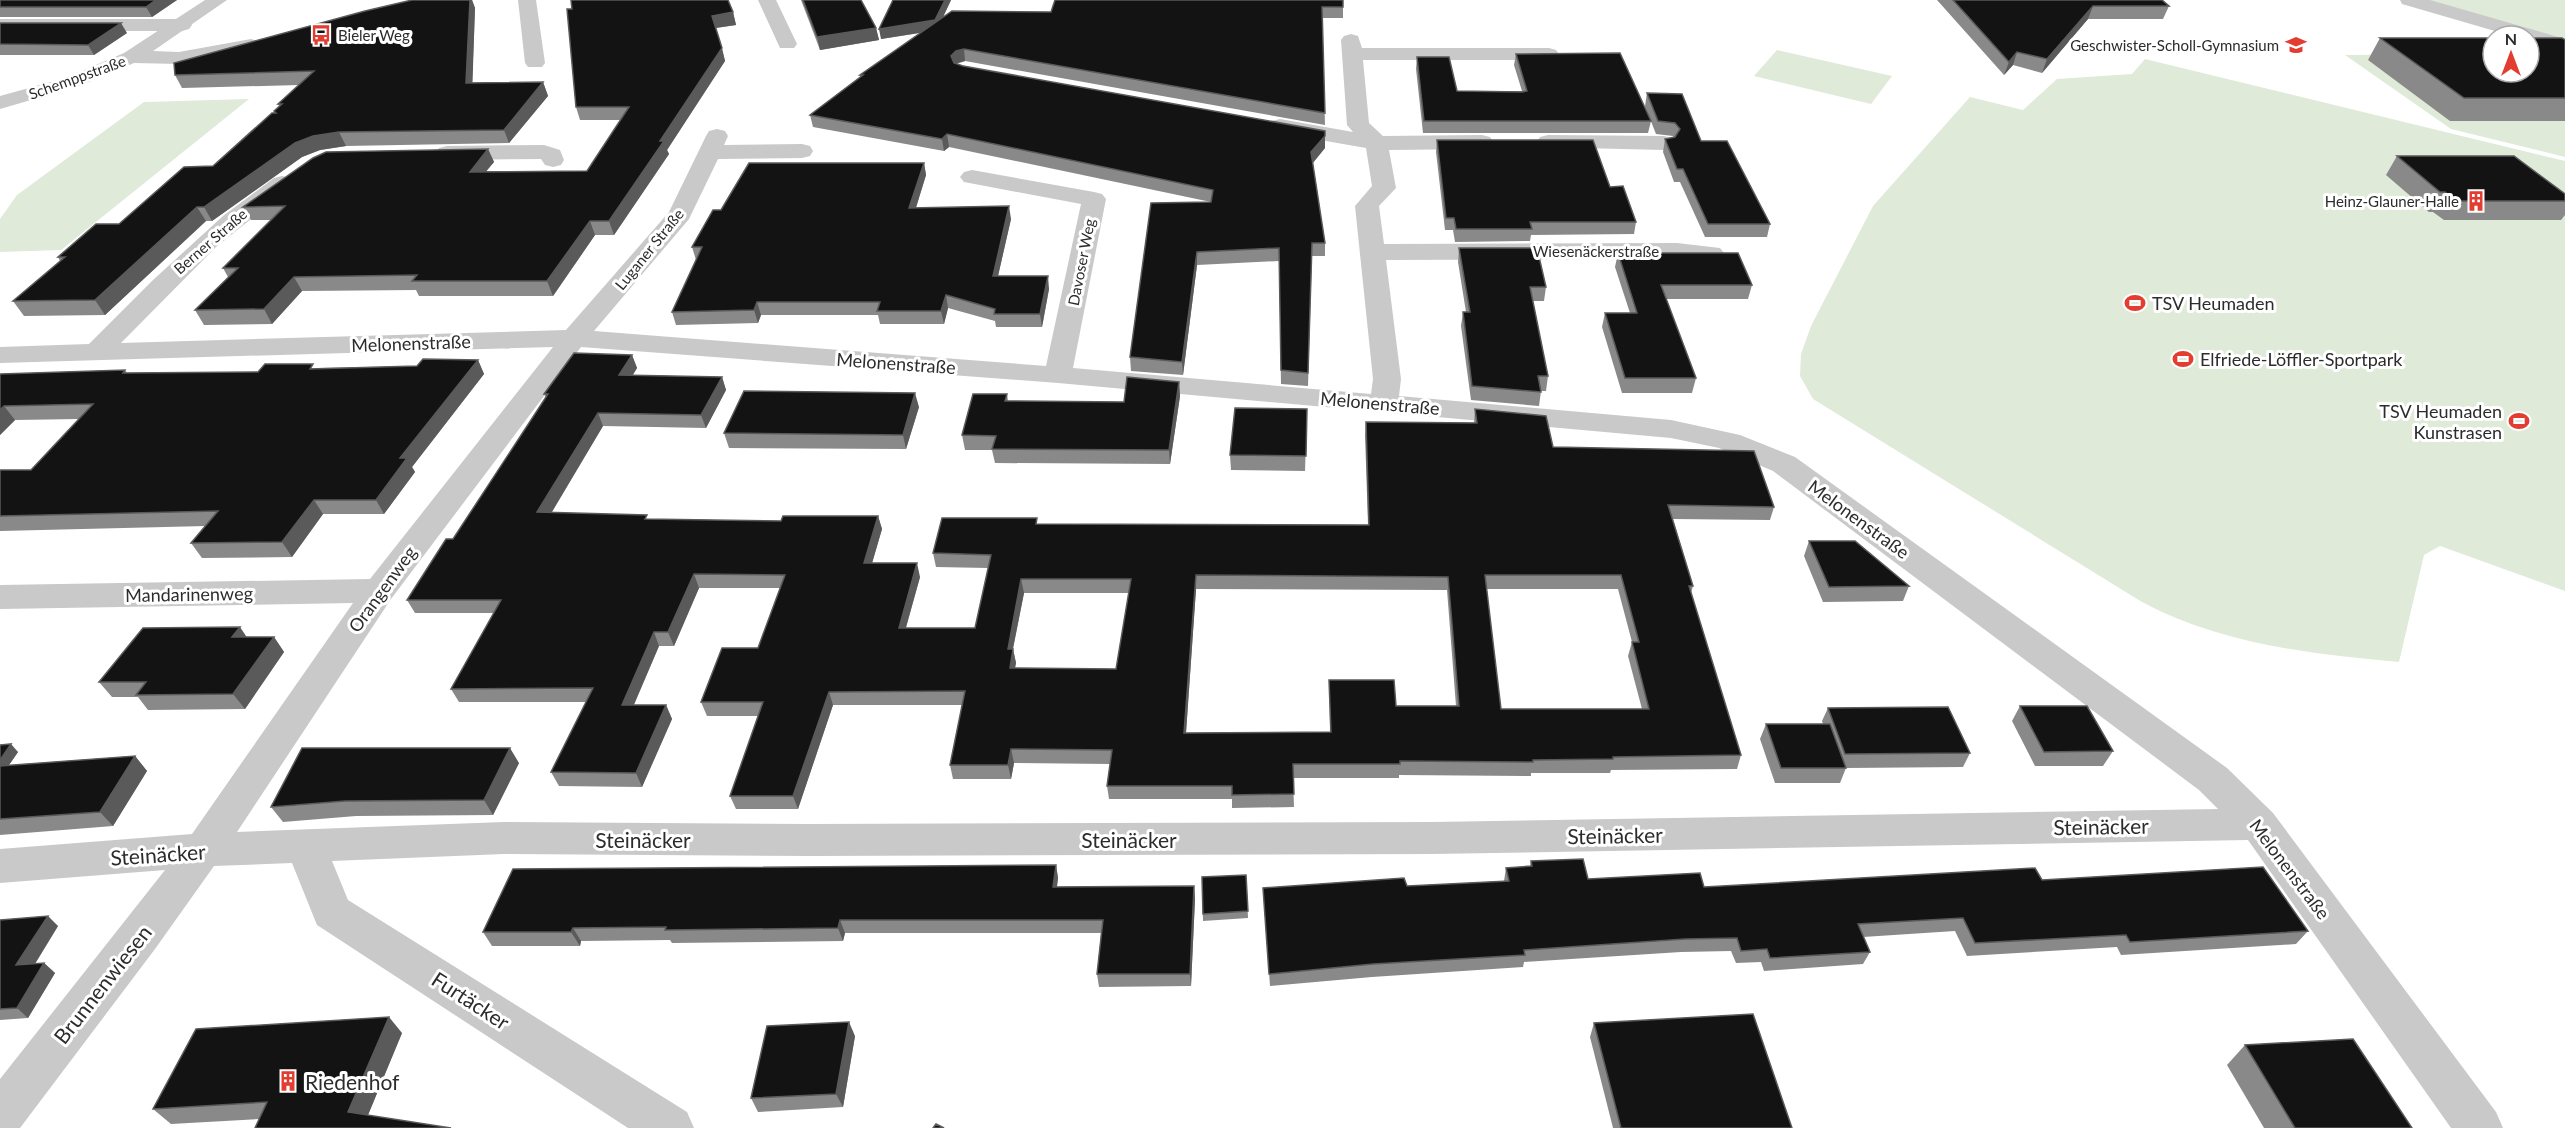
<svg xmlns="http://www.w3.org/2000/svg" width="2565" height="1128" font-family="Lato,sans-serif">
  <rect width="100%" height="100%" fill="#fff"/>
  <!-- green -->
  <g fill="#e0ead9">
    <polygon points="2415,0 2565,0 2565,42"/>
    <polygon points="1777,50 1892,76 1871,104 1754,76"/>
    <polygon points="2493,54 2493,72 2529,72 2565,54 2565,157 2451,129 2345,55"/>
    <path d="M2145,59L2565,161V591L2440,546L2424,555L2399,662C2310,654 2221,644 2142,602L1813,399L1800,376L1801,354L1811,326L1873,206L1970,97L2023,110L2057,79L2132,74Z"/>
    <polygon points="249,99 61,250 0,252 0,219 17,195 144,102"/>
  </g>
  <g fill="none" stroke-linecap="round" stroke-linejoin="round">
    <!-- minor -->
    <g fill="#c9c9c9" fill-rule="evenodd">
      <polygon points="518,0 536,0 545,63 542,67 528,67 525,63"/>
      <polygon points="758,0 776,0 797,44 794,48 780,48"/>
      <polygon points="0,19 182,19 189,21 192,25 189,29 182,31 0,31"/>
      <path d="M1351,34L1358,36L1362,48H1549L1556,50L1559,54L1556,58L1549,60H1363L1369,123L1383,136L1482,135L1490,137L1493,142L1490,147L1482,149L1389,150L1396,188L1379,206L1384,244L1677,243L1720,248L1724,253L1720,258L1711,261L1677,259L1386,260L1401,379L1399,396L1671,420L1740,435L1795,457L2227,768L2273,813L2496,1112L2503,1128H2451L2248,840L1432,854L810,856L504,854L332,861L348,900L687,1112L694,1128H628L317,925L292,863L214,866L155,949L20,1128H0V1079L165,870L0,883V849L192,834L353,603L0,609V585L370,579L553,347L0,363V347L89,344L153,280L223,216L274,178L282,176L290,178L294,183L290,188L216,247L121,343L566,330L669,212L706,136L709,131L717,129L725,131L728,136L724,145L802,144L810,146L813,151L810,156L802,158L718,159L689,219L594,331L1046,366L1081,204L964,182L960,177L964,172L972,170L1094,192L1102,194L1106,199L1073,368L1371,394L1373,379L1355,206L1372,186L1366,148L1280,133L1272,131L1269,126L1272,121L1280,119L1353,132L1347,125L1341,40L1344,36ZM581,347L1058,383L1671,438L1719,448L1773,471L2199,790L2218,809L1432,822L810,824L504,822L237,832L391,599Z"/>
      <polygon points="1548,135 1664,136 1672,138 1675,143 1672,148 1664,150 1540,147 1537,142 1540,137"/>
      <polygon points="544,145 560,150 564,160 561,165 553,167 545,165 541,159 447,160 439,158 436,153 439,148 447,146"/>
    </g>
    <!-- tertiary -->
    <g fill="#c9c9c9" fill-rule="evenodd">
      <polygon points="205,0 227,0 153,51 179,52 251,39 258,41 261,45 258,49 179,64 134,63 79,86 0,109 0,96 65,78 124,53"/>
      <polygon points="2400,0 2430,0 2565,39 2565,51 2529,41 2529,36 2512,36 2402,4"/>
    </g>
  </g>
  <!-- wall -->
  <g fill="#898989" fill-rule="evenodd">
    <polygon points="0,0 177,0 152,17 0,17"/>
    <polygon points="412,0 472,0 475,8 472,83 543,82 548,96 509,143 346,146 320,150 302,157 212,221 206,221 105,315 24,316 13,301 60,261 58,257 119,224 213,166 274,113 274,111 279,106 278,104 299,85 182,88 175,75"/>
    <polygon points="801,0 861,0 876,28 879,40 820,50"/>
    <polygon points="893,0 951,0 943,17 1051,12 1343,7 1343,18 1322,18 1325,125 965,61 957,64 1325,148 1313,163 1325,243 1325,256 1312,256 1308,386 1281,384 1279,261 1197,265 1183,375 1131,371 1130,357 1211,202 949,147 944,151 813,127 810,115 860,77 860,75 920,33 881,39"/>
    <polygon points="1937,0 2162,0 2169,6 2163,19 2088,19 2042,73 2013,65 2004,75"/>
    <polygon points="733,12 736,25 716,28 725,61 667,150 669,154 614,235 595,235 553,296 419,296 416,290 302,291 272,324 204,325 195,310 228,277 223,268 271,220 251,220 243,207 488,149 494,162 486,171 587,171 621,120 580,120 576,107"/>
    <polygon points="0,23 127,33 94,55 0,55"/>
    <polygon points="2380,38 2565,40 2565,121 2450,121 2368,60"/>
    <polygon points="1516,54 1651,121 1648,133 1423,133 1416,69 1417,57 1457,91 1522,91 1514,65"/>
    <polygon points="1647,93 1701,141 1770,224 1767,237 1705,237 1680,182 1674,182 1663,152 1665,139 1674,138 1673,136 1656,134 1645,106"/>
    <polygon points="1437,140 1610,187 1636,222 1634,234 1531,235 1530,241 1455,242 1453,230 1445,230 1436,152"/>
    <polygon points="2397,156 2565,194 2565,215 2561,220 2444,220 2433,212 2429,212 2386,175"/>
    <polygon points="924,163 926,175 916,208 1011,219 998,276 1049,289 1042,327 996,327 995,321 948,308 944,324 880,324 878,315 761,315 758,323 676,325 672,312 696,260 692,247 721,210"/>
    <polygon points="1459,248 1546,287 1544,301 1533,301 1548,376 1546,391 1541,391 1539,406 1471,400 1461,326 1463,312 1466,312 1458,262"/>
    <polygon points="1618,253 1752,285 1748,299 1666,299 1696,378 1692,393 1622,393 1602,327 1605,313 1630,313 1615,267"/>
    <path d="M632,355L637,368L633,375L722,377L726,390L706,428L603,426L552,512L649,519L781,521L878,516L882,529L872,563L920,577L906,628H975L988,568L936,567L933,553L1038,524L1368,525L1365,435L1366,422L1474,423L1475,409L1553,447L1774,507L1770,520L1673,519L1693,586L1691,593L1741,755L1737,769L1611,770L1610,773H1531V776L1399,775V778H1293L1294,807L1232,808V799H1109L1107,786L1110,764L1014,763L1011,779H953L950,765L962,705H833L798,809H736L730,796L759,716H707L701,702L758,648L780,588H699L674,646H659L634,705H666L672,719L642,787L559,786L551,772L586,702H459L451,689L494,613H415L407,600L453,539L546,398L544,394ZM1196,589L1447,590L1456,706H1396L1329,680L1330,732L1186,733ZM1486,589H1618L1632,642L1628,656L1642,709H1501ZM1024,593H1129L1116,669L1015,668L1016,663L1013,649Z"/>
    <polygon points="478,360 484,374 412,467 415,472 384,514 323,514 292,557 202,558 191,543 206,526 0,531 0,470 31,470 79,419 15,420 0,435 0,374 125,370 127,373 258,372 316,368 417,366"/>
    <polygon points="1179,382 1180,396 1170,464 995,463 992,450 965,450 962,435 1007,394 1008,401 1124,402"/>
    <polygon points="919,407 906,449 729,448 724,433"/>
    <polygon points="1307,409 1305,471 1231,470 1230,455"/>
    <polygon points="1809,541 1909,586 1903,601 1823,602 1804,556"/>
    <polygon points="247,637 274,637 284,652 245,709 148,710 138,697 112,697 99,682"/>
    <polygon points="2020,706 2113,751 2103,766 2035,766 2012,721"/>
    <polygon points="1828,708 1970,753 1963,767 1846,768 1840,783 1775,783 1760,739 1766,724 1823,724 1822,721"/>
    <polygon points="0,745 18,752 9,765 135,756 147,771 113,826 0,835"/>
    <polygon points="519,763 493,815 356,816 283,822 271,807"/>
    <polygon points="1531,861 1588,879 1704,887 2042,880 2308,931 2296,944 2121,955 2117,947 1967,956 1955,931 1863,937 1870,952 1863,964 1764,971 1761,962 1736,963 1731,951 1681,952 1524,962 1523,967 1372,977 1270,986 1263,888 1407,886 1504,881 1506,868 1530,866"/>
    <polygon points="1056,865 1058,878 1057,887 1194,886 1195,899 1191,986 1099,987 1097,974 1101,933 845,933 843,941 672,943 670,940 581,941 580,946 492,946 483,932"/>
    <polygon points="1246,875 1248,918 1203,921 1202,877"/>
    <polygon points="0,920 58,926 35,964 44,963 55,973 28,1018 0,1020"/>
    <polygon points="1594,1023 1792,1128 1613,1128 1590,1037"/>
    <polygon points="402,1033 368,1115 259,1119 171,1124 153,1109"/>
    <polygon points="855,1036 843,1107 758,1112 751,1098"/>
    <polygon points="2245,1045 2412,1128 2264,1128 2227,1065"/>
  </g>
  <!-- shaded-wall -->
  <g fill="#5a5a5a">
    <polygon points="156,0 177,0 152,17 146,7"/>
    <polygon points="470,0 472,0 475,8 472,97 466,83"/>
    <polygon points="945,0 951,0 937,30 881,39 879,29"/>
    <polygon points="2093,6 2088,19 2042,73 2047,59"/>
    <polygon points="733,12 736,25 715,28 712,16"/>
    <polygon points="121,23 127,33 94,55 88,45"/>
    <polygon points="876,28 879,40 820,50 817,37"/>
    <polygon points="722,48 725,61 667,150 669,154 614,235 609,221 660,141"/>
    <polygon points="964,49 965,61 957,63 953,68 951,56 956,51"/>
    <polygon points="2017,52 2013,65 2004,75 2009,62"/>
    <polygon points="543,82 548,96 509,143 504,130"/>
    <polygon points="339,132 346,146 320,150 302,157 212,221 204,207 295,143 313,136"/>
    <polygon points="947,134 949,147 944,151 942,139"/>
    <polygon points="1325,136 1325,148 1311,165 1311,152"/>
    <polygon points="488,149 494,162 475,185 470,172"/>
    <polygon points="924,163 926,175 912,220 909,208"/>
    <polygon points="1009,206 1011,219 995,289 993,276"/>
    <polygon points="197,207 206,221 105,315 95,300"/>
    <polygon points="590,221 595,235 553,296 547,281"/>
    <polygon points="1197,252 1197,265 1183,375 1182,362"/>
    <polygon points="1048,276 1049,289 1042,327 1040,314"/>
    <polygon points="294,277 302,291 272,324 264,309"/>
    <polygon points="946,295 948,308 944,324 941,311"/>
    <polygon points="757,302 761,315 758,323 754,310"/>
    <polygon points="632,355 637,368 624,388 619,375"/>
    <polygon points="478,360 484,374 412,467 415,472 384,514 376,500 400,458"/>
    <polygon points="722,377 726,390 706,428 701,415"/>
    <polygon points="1179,382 1180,396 1170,464 1169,450"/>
    <polygon points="915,393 919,407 906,449 903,435"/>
    <polygon points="4,406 15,420 0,435 0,410"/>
    <polygon points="598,413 603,426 544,525 537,512"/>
    <polygon points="314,500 323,514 292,557 282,542"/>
    <polygon points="878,516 882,529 868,577 864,563"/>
    <polygon points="917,563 920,577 902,641 899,628"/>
    <polygon points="694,574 699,588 674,646 668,632"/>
    <polygon points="1196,575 1196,589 1185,747 1184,733"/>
    <polygon points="1021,579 1024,593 1010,663 1008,649"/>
    <polygon points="240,627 250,642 232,637"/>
    <polygon points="654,632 659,646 628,718 622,705"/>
    <polygon points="274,637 284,652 245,709 233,694"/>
    <polygon points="1013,649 1016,663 1012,681 1010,668"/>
    <polygon points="829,692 833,705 798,809 793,796"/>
    <polygon points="666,705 672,719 642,787 636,773"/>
    <polygon points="11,744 18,752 0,778 0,760"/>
    <polygon points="510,748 519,763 493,815 484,800"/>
    <polygon points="1011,749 1014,763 1011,779 1008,765"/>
    <polygon points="135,756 147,771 113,826 100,812"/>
    <polygon points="1056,865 1058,878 1055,900 1053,887"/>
    <polygon points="1194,886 1195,899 1191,986 1190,974"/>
    <polygon points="48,916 58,926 28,975 16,965"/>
    <polygon points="840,920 845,933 843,941 838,928"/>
    <polygon points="573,928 581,941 580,946 571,932"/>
    <polygon points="44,963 55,973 28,1018 17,1008"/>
    <polygon points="389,1017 402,1033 363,1127 348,1112"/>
    <polygon points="849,1022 855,1036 843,1107 836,1094"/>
  </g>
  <!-- building -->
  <g fill="#131313" stroke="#5a5a5a" stroke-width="1.5" fill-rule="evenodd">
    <polygon points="0,0 156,0 146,7 0,7"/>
    <polygon points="412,0 470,0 466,83 543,82 504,130 339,132 313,136 295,143 204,207 197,207 95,300 13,301 65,257 58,257 96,224 119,224 184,167 213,166 272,113 276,113 274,111 282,104 278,104 314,71 175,75 174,63 365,11"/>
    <polygon points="571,0 728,0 733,12 712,16 722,48 660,141 664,141 609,221 590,221 547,281 412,281 417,275 294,277 264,309 195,310 238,268 223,268 285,206 243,207 313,158 326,152 488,149 470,172 587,171 629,107 576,107 567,9 572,9"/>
    <polygon points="803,0 861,0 876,28 817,37"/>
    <polygon points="893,0 945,0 935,20 879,29"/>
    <polygon points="1055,0 1343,0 1343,7 1322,7 1325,113 964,49 956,51 951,56 954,63 963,66 1325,131 1325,136 1311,152 1325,243 1312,243 1308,373 1281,370 1279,248 1197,252 1182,362 1130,357 1151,203 1211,202 1213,190 947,134 942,139 810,115 863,75 860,75 952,11 1051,12"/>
    <polygon points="1953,0 2162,0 2169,6 2093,6 2047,59 2017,52 2009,62"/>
    <polygon points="0,23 121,23 88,45 0,44"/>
    <polygon points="2380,38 2493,38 2493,72 2529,72 2529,38 2562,38 2565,40 2565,98 2464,98"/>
    <polygon points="1620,53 1651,121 1424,121 1417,57 1449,57 1457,91 1522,92 1527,91 1516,54"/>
    <polygon points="1647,93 1682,94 1701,141 1727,141 1770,224 1708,224 1683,169 1677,169 1665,139 1675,137 1680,129 1675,123 1658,121"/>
    <polygon points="1437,140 1593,140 1610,187 1623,186 1636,222 1530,222 1532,229 1456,229 1454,218 1446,218"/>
    <polygon points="2397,156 2514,156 2565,194 2565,201 2456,201 2445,192 2440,192"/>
    <polygon points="749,163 924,163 909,208 1009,206 993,276 1048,276 1040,314 994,314 995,309 946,295 941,311 877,311 880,302 757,302 754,310 672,312 702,247 692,247 713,210 721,210"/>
    <polygon points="1459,248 1537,248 1546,287 1530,287 1548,376 1538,376 1541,392 1472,386 1463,312 1470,312"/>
    <polygon points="1618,253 1738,253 1752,285 1661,285 1696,378 1625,378 1605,313 1637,313"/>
    <path d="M574,353L632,355L619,375L722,377L701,415L598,413L537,512L647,515L645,519L781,521L783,516H878L864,563H917L899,628H975L991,555L933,553L942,518H1037L1036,524L1369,525L1366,422L1477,423L1475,409L1546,416L1553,447L1754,451L1774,507L1668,505L1693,586H1689L1741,755L1613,757V759L1533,760V762L1400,761V764H1293L1294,794L1232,795V786H1107L1112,750L1011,749L1008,765H950L965,691L829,692L793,796H730L763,702H701L722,648H758L785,575L694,574L668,632H654L622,705H666L636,773L551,772L593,688L451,689L501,600H407L446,539H453L548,394H544ZM1196,575L1448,577L1459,706H1396L1394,680H1329L1331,732L1184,733ZM1485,575H1621L1639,642H1632L1649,709H1501ZM1021,579H1131L1116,669L1010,668L1013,649H1008Z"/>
    <polygon points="423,359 478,360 400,458 407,458 376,500 314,500 282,542 191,543 218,511 0,516 0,470 31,470 93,404 4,406 0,410 0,374 125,370 123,373 258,372 265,364 313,364 310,369 417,366"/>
    <polygon points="1127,377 1179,382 1169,450 992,449 996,436 962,435 973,394 1007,394 1005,401 1124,402"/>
    <polygon points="744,391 915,393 903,435 724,433"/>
    <polygon points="1235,408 1307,409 1306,456 1230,455"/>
    <polygon points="1809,541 1855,541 1909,586 1829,587"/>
    <polygon points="240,627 232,637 274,637 233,694 136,695 146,682 99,682 143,628"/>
    <polygon points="2020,706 2087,706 2113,751 2044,752"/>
    <polygon points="1948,707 1970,753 1845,754 1828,708"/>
    <polygon points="1766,724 1830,724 1846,768 1781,768"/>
    <polygon points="11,744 0,760 0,745"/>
    <polygon points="302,748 510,748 484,800 345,801 271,807"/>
    <polygon points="135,756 100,812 0,819 0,766"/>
    <polygon points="1583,859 1588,879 1700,873 1704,887 2035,868 2042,880 2263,867 2308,931 2130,942 2126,935 1975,943 1963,918 1858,924 1870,952 1770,958 1767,949 1741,951 1737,938 1685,939 1524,950 1525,955 1373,964 1269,974 1263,888 1404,878 1407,886 1509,881 1506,868 1532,866 1531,861"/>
    <polygon points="1056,865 1053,887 1194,886 1190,974 1097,974 1103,920 840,920 838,928 665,930 666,927 573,928 571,932 483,932 513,869"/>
    <polygon points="1246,875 1248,911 1203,914 1202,877"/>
    <polygon points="48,916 16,965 44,963 17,1008 0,1009 0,920"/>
    <polygon points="1753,1014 1792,1128 1621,1128 1594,1023"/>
    <polygon points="389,1017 348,1112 451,1128 255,1128 267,1102 153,1109 196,1029"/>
    <polygon points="849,1022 836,1094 751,1098 767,1026"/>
    <polygon points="2353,1039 2412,1128 2295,1128 2245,1045"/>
    <polygon points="936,1124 944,1128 933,1128"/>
  </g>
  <!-- icons -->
  <defs>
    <g id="bus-bare" transform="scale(1.62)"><path d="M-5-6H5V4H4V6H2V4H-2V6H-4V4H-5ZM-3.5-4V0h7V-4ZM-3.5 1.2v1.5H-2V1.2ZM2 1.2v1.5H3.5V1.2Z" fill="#e23d30" stroke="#fff" stroke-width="2.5" paint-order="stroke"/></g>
    <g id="school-bare" transform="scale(1.62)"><path d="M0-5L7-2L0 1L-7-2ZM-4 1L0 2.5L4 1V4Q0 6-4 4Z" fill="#e23d30" stroke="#fff" stroke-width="2.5" paint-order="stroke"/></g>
    <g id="building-bare" transform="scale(1.62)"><path d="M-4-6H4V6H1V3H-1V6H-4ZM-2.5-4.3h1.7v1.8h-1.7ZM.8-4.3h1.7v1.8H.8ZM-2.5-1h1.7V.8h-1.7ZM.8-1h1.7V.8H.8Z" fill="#e23d30" stroke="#fff" stroke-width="2.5" paint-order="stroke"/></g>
    <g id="stadium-bare" transform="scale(1.62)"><path d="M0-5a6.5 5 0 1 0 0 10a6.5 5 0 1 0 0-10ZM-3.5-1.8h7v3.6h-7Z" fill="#e23d30" stroke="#fff" stroke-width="2.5" paint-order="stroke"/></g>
  </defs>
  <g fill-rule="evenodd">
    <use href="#bus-bare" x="321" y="35"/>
    <use href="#school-bare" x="2296" y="45"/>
    <use href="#building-bare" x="2476" y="201"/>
    <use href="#stadium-bare" x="2135" y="303"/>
    <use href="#stadium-bare" x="2183" y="359"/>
    <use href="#stadium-bare" x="2519" y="421"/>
    <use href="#building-bare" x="288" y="1081"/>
  </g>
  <g text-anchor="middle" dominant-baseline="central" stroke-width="6" stroke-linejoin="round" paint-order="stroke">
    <!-- far-poi labels -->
    <g font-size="15" fill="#2c2c2c" stroke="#fff" text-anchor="end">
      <text x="338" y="35" text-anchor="start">Bieler Weg</text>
      <text x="2279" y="45">Geschwister-Scholl-Gymnasium</text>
      <text x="2459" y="201">Heinz-Glauner-Halle</text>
    </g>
    <!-- far-street labels -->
    <g font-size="15" fill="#2c2c2c" stroke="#fff">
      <text transform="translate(77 77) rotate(-20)">Schemppstraße</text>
      <text transform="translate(210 241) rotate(-41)">Berner Straße</text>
      <text transform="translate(649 249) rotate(-51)">Luganer Straße</text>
      <text x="1596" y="251">Wiesenäckerstraße</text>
      <text transform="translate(1081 262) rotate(-79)">Davoser Weg</text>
    </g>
    <!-- poi labels -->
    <g font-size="18" fill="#2c2c2c" stroke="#fff" text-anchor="start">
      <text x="2152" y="303">TSV Heumaden</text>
      <text x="2200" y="359">Elfriede-Löffler-Sportpark</text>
      <text x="2502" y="411" text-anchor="end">TSV Heumaden<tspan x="2502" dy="21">Kunstrasen</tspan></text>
    </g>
    <!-- street labels -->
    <g font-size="18" fill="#2c2c2c" stroke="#fff">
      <text transform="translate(411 343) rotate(-2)">Melonenstraße</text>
      <text transform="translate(896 363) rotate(4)">Melonenstraße</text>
      <text transform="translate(1380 403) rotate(5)">Melonenstraße</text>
      <text transform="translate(1859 519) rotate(36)">Melonenstraße</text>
      <text transform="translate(382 589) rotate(-54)">Orangenweg</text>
      <text transform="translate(189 594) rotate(-1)">Mandarinenweg</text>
      <text transform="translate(2290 869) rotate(53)">Melonenstraße</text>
    </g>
    <!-- near-street labels -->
    <g font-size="21" fill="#2c2c2c" stroke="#fff">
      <text transform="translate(2101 826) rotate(-1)">Steinäcker</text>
      <text transform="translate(1615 835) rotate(-1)">Steinäcker</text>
      <text x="643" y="839">Steinäcker</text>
      <text x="1129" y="839">Steinäcker</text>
      <text transform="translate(158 854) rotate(-4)">Steinäcker</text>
      <text transform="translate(102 984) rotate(-52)">Brunnenwiesen</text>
      <text transform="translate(471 1000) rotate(33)">Furtäcker</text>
    </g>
    <!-- near-poi labels -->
    <g font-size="21" fill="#2c2c2c" stroke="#fff" text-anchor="start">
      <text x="305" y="1081">Riedenhof</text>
    </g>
  </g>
  <!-- north arrow -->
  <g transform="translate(2511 54)"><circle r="28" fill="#ffffff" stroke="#ababab" stroke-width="1.5"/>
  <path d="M0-4.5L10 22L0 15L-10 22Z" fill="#e23d30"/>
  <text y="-9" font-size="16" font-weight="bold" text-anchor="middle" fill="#2c2c2c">N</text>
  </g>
</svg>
